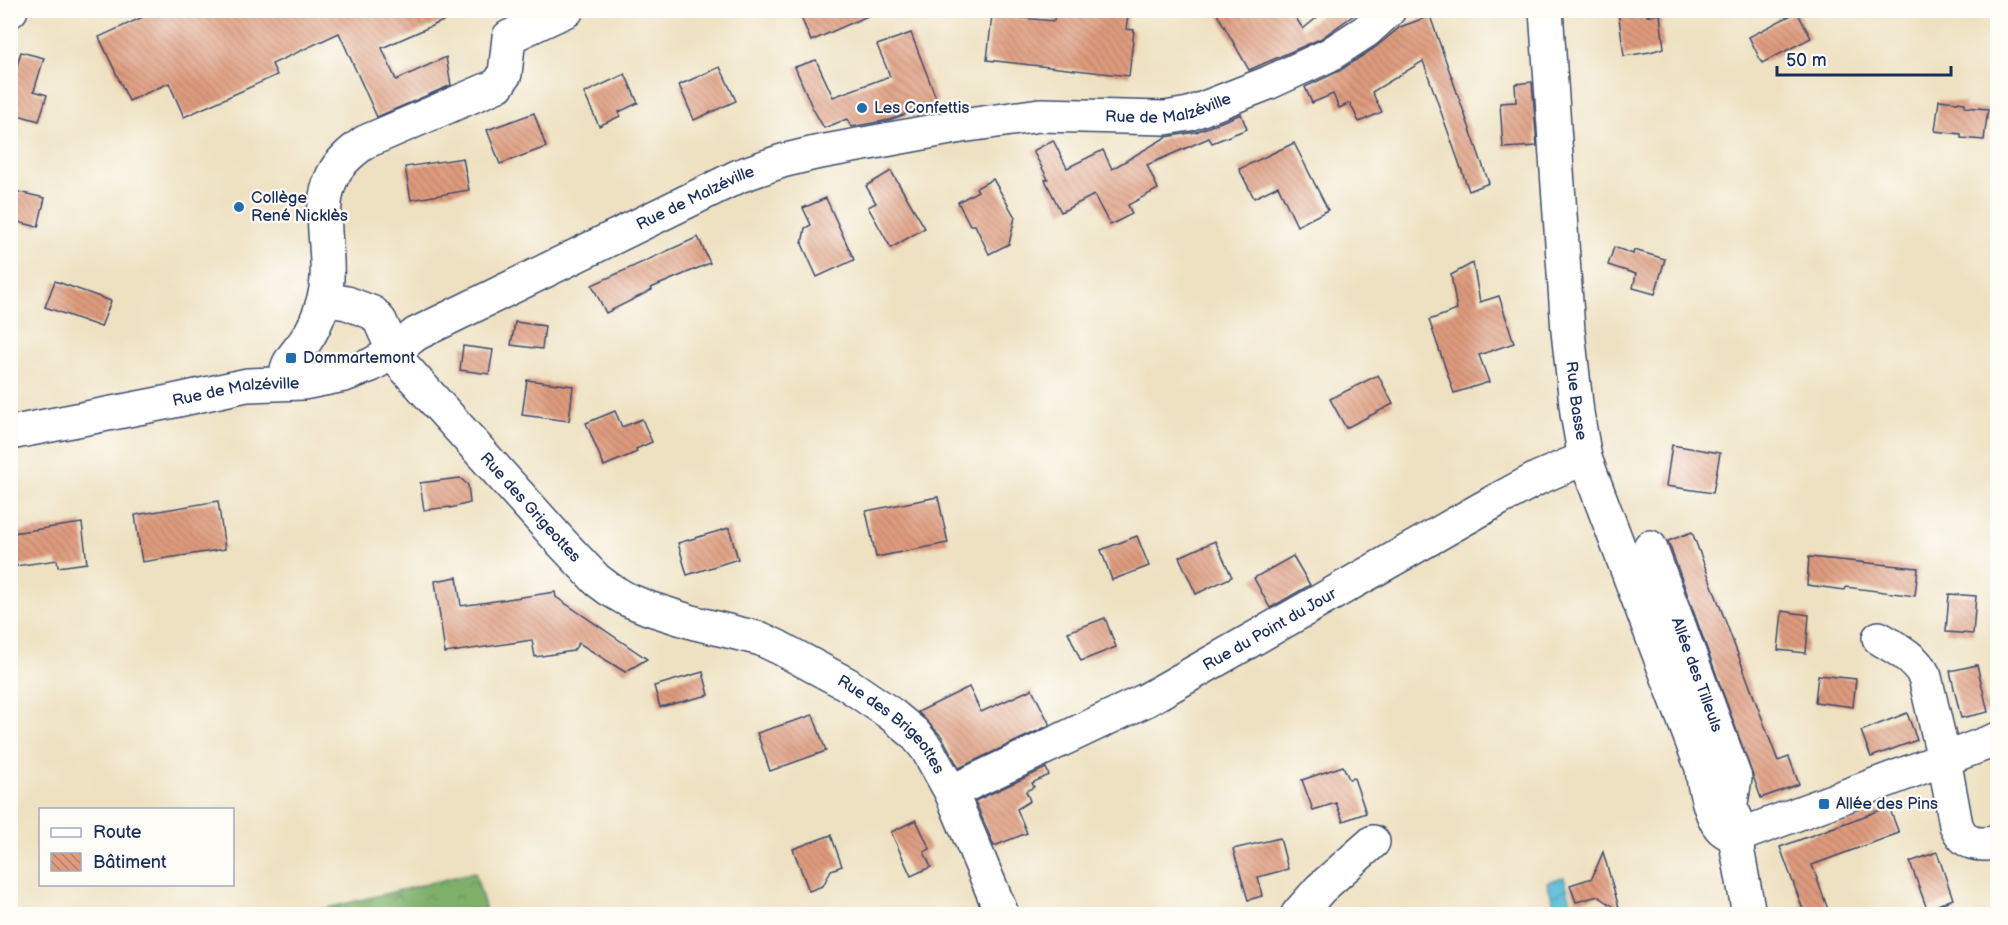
<svg xmlns="http://www.w3.org/2000/svg" width="2008" height="925" font-family="'Balsamiq Sans',sans-serif">
  <defs>
    <pattern id="forest-crowns" width="20" height="18" patternUnits="userSpaceOnUse" patternTransform="scale(1.5)"><rect width="20" height="18" fill="#7eb06a"/><path d="M2 6a3 3 0 1 1 6 0M12 15a3 3 0 1 1 6 0" fill="none" stroke="#66905a"/></pattern>
    <pattern id="water-waves" width="16" height="10" patternUnits="userSpaceOnUse" patternTransform="scale(1.5)"><rect width="16" height="10" fill="#57bcd5"/><path d="M0 5q4-4 8 0t8 0" fill="none" stroke="#4799b0"/></pattern>
    <pattern id="building-back-hatch" width="6" height="6" patternUnits="userSpaceOnUse" patternTransform="scale(1.5)"><rect width="6" height="6" fill="#df9b7d"/><path d="M-1 5l2 2M0 0l6 6M5-1l2 2" fill="none" stroke="#b47f6a"/></pattern>
  </defs>
  <rect width="100%" height="100%" fill="#fdfcf7"/>
  <filter id="ink" filterUnits="userSpaceOnUse"><feTurbulence type="fractalNoise" baseFrequency=".0167" numOctaves="2"/><feDisplacementMap in="SourceGraphic" scale="12" xChannelSelector="R" yChannelSelector="G"/><feConvolveMatrix kernelMatrix="1 2 1 2 8 2 1 2 1" color-interpolation-filters="sRGB"/></filter>
  <filter id="wash" filterUnits="userSpaceOnUse"><feTurbulence type="fractalNoise" baseFrequency=".008" numOctaves="4" result="noise"/><feDisplacementMap in="SourceGraphic" scale="24" xChannelSelector="R" yChannelSelector="G"/><feGaussianBlur stdDeviation="1.35" result="paint"/><feColorMatrix in="noise" values="0 0 0 0 0 0 0 0 0 0 0 0 0 0 0 0 0 1.4 0 .05"/><feComposite in="paint" operator="in"/></filter>
  <g filter="url(#wash)">
    <rect width="100%" height="100%" fill="#eee1c1"/>
    <!-- forest -->
    <polygon fill="url(#forest-crowns)" stroke="#4c7064" stroke-width="1.5" points="475,872 487,914 303,914"/>
    <!-- water -->
    <polygon fill="url(#water-waves)" stroke="#39769a" stroke-width="1.5" points="1564,877 1575,914 1557,914 1547,882"/>
    <g id="blocks">
      <!-- building -->
      <g fill="url(#building-back-hatch)">
        <polygon points="158,10 468,10 382,48 396,80 446,57 451,85 377,117 339,33 272,64 277,75 184,117 169,83 129,101 99,37"/>
        <polygon points="798,10 881,10 811,41"/>
        <polygon points="1055,10 1129,10 1126,29 1134,30 1129,76 987,60 992,15 1054,21"/>
        <polygon points="1215,10 1291,10 1303,29 1326,10 1361,10 1320,39 1249,70"/>
        <polygon points="1618,10 1646,10 1647,16 1660,14 1664,48 1650,52 1624,56"/>
        <polygon points="1797,12 1811,38 1762,63 1749,37"/>
        <polygon points="1430,16 1489,183 1469,191 1423,61 1372,92 1382,112 1359,122 1350,103 1339,108 1333,94 1312,103 1305,87 1339,71 1376,47 1400,27"/>
        <polygon points="911,33 938,103 889,120 851,127 847,119 824,128 812,107 795,67 816,60 833,97 890,76 877,45"/>
        <polygon points="21,52 44,58 34,91 47,95 39,121 10,113 10,89"/>
        <polygon points="720,67 736,101 694,120 679,85"/>
        <polygon points="625,74 638,103 619,112 620,116 599,126 584,93"/>
        <polygon points="1532,82 1537,146 1503,148 1500,103 1516,102 1515,84"/>
        <polygon points="1939,100 1965,103 1965,107 1988,109 1984,140 1961,138 1961,134 1935,131"/>
        <polygon points="534,113 546,147 500,164 487,130"/>
        <polygon points="1241,114 1247,129 1212,143 1209,138 1147,165 1158,189 1128,205 1132,214 1110,225 1094,195 1061,212 1045,180 1048,179 1033,151 1053,140 1067,168 1103,150 1112,169 1166,137 1196,132"/>
        <polygon points="1294,143 1328,210 1297,226 1278,186 1254,198 1239,169"/>
        <polygon points="463,158 469,190 411,200 405,167"/>
        <polygon points="891,171 925,228 891,248 868,207 876,203 866,186"/>
        <polygon points="993,179 1015,217 1009,244 989,254 975,225 970,225 958,202 978,191 976,188"/>
        <polygon points="10,190 45,198 38,227 10,220"/>
        <polygon points="826,198 854,260 817,277 802,244 805,228 811,225 803,208"/>
        <polygon points="698,237 710,263 651,288 652,290 606,313 592,285"/>
        <polygon points="1614,247 1633,254 1634,250 1665,259 1655,294 1633,288 1636,274 1608,265"/>
        <polygon points="1473,263 1480,302 1499,296 1514,343 1479,355 1489,382 1454,393 1429,320 1457,310 1451,275"/>
        <polygon points="55,281 111,301 101,327 45,307"/>
        <polygon points="515,322 545,326 542,349 511,345"/>
        <polygon points="463,346 493,350 489,374 460,370"/>
        <polygon points="1378,375 1393,404 1346,428 1330,399"/>
        <polygon points="527,380 573,386 569,421 522,415"/>
        <polygon points="615,411 622,427 642,419 652,442 636,449 637,452 604,466 586,423"/>
        <polygon points="1672,445 1720,453 1713,493 1666,486"/>
        <polygon points="460,478 468,485 470,503 450,508 450,507 424,510 420,483"/>
        <polygon points="938,497 948,543 876,557 866,511"/>
        <polygon points="218,501 225,549 142,562 135,515"/>
        <polygon points="82,523 87,563 58,567 57,560 16,566 12,533"/>
        <polygon points="729,528 738,559 687,575 678,543"/>
        <polygon points="1692,532 1778,761 1789,757 1799,784 1761,798 1668,541"/>
        <polygon points="1137,536 1149,566 1112,580 1101,550"/>
        <polygon points="1215,541 1232,577 1196,594 1179,557"/>
        <polygon points="1293,556 1310,585 1270,608 1254,578"/>
        <polygon points="1809,557 1918,568 1915,596 1846,587 1845,590 1807,585"/>
        <polygon points="457,577 461,606 555,592 556,597 647,659 625,672 579,643 573,651 535,657 532,640 445,653 435,581"/>
        <polygon points="1949,594 1976,596 1973,634 1946,632"/>
        <polygon points="1782,611 1809,615 1806,653 1778,650"/>
        <polygon points="1105,618 1116,647 1081,661 1068,632"/>
        <polygon points="1977,665 1988,712 1961,718 1950,671"/>
        <polygon points="703,672 709,695 660,707 654,686"/>
        <polygon points="1818,675 1856,679 1853,707 1815,702"/>
        <polygon points="969,687 981,712 1032,689 1050,725 959,768 942,737 918,712"/>
        <polygon points="1907,713 1917,740 1871,757 1861,731"/>
        <polygon points="813,715 826,751 770,771 757,733"/>
        <polygon points="1343,766 1349,779 1354,778 1366,813 1343,821 1336,803 1313,810 1302,780"/>
        <polygon points="1046,768 1049,775 1032,783 1034,787 1026,791 1030,801 1017,809 1027,833 994,846 975,801"/>
        <polygon points="1889,807 1899,833 1812,865 1830,915 1805,915 1780,847"/>
        <polygon points="916,820 930,849 924,852 931,867 911,876 891,832"/>
        <polygon points="831,835 842,866 831,870 823,886 809,891 793,849"/>
        <polygon points="1280,838 1288,869 1258,877 1262,896 1248,900 1233,849"/>
        <polygon points="1603,852 1620,911 1598,896 1576,902 1570,885 1592,878"/>
        <polygon points="1937,852 1953,899 1927,909 1910,862"/>
      </g>
    </g>
  </g>
  <g filter="url(#ink)">
    <use href="#blocks" fill-opacity="0" stroke="#3b4a6d" stroke-width="1.5"/>
    <g fill="none" stroke-linecap="round" stroke-linejoin="round">
      <!-- minor casing -->
      <g stroke="#3b4a6d" stroke-width="36">
        <g id="minor">
          <path id="s1" d="M1546,10L1568,331L1577,413L1585,458L1702,768C1703,782 1711,820 1722,829C1725,832 1731,834 1735,837"/>
          <polyline points="10,11 11,10"/>
          <path id="s2" d="M324,299L347,303L373,313L380,321L397,359L562,543L597,580L609,589L626,599L648,608L695,623L761,639L778,647L847,684L891,714L914,733L927,749L951,792L1002,914"/>
          <path d="M285,383C286,362 292,359 304,343C313,331 319,316 323,302C336,260 313,214 333,175C340,161 353,151 365,142L498,85L505,74L509,37L567,10"/>
          <path id="s3" d="M10,433L169,402L247,385L303,383L344,375L371,365L393,352L416,334L739,176L782,161L815,153L961,126L1040,115L1165,118L1189,114L1268,83L1329,55L1366,31L1389,10"/>
          <path id="s4" d="M1650,547L1735,778L1731,803"/>
          <path d="M1879,638C1897,649 1916,658 1925,677L1944,759L1956,825C1965,846 1977,845 1998,843"/>
          <path id="s5" d="M951,792L1146,700L1499,499L1538,478L1585,458"/>
          <polyline points="1735,816 1738,824 1735,837 1749,914"/>
          <polyline points="1735,837 1998,739"/>
          <polyline points="1298,914 1320,889 1373,842"/>
        </g>
      </g>
      <!-- minor -->
      <use href="#minor" stroke="#fff" stroke-width="33"/>
    </g>
  </g>
  <!-- markers -->
  <g fill="#1f6fb2" stroke="#fdfcf7" stroke-width="2">
    <circle cx="862" cy="108" r="6"/>
    <circle cx="239" cy="207" r="6"/>
    <rect x="285" y="352" width="12" height="12" rx="3"/>
    <rect x="1818" y="798" width="12" height="12" rx="3"/>
  </g>
  <g text-anchor="middle" dominant-baseline="central" stroke-width="4.5" stroke-linejoin="round" paint-order="stroke">
    <!-- street labels -->
    <g font-size="16" fill="#1b2f5e" stroke="#fdfcf7">
      <text stroke="none"><textPath href="#s3" startOffset="1220">Rue de Malzéville</textPath></text>
      <text stroke="none"><textPath href="#s3" startOffset="734">Rue de Malzéville</textPath></text>
      <text stroke="none"><textPath href="#s3" startOffset="230">Rue de Malzéville</textPath></text>
      <text stroke="none"><textPath href="#s1" startOffset="392">Rue Basse</textPath></text>
      <text stroke="none"><textPath href="#s2" startOffset="303">Rue des Grigeottes</textPath></text>
      <text stroke="none"><textPath href="#s5" startOffset="358">Rue du Point du Jour</textPath></text>
      <text stroke="none"><textPath href="#s4" startOffset="136">Allée des Tilleuls</textPath></text>
      <text stroke="none"><textPath href="#s2" startOffset="735">Rue des Brigeottes</textPath></text>
    </g>
    <!-- poi labels -->
    <g font-size="16" fill="#1b2f5e" stroke="#fdfcf7" text-anchor="start">
      <text x="874" y="108">Les Confettis</text>
      <text x="251" y="198">Collège<tspan x="251" dy="18">René Nicklès</tspan></text>
      <text x="303" y="358">Dommartemont</text>
      <text x="1836" y="804">Allée des Pins</text>
    </g>
  </g>
  <!-- margin -->
  <rect width="2008" height="925" fill="none" stroke="#fdfcf7" stroke-width="36"/>
  <!-- legend -->
  <rect x="39" y="808" width="195" height="78" fill="#fdfcf7" stroke="#a3aaba" stroke-width="1.5"/>
  <rect x="51" y="828" width="30" height="9" fill="#ffffff" stroke="#a3aaba" stroke-width="1.5"/>
  <text x="93" y="838" font-size="18" fill="#1b2f5e">Route</text>
  <rect x="51" y="853" width="30" height="18" fill="url(#building-back-hatch)" stroke="#a3aaba" stroke-width="1.5"/>
  <text x="93" y="868" font-size="18" fill="#1b2f5e">Bâtiment</text>
  <!-- scale -->
  <path d="M1777 66v9h174v-9" fill="none" stroke="#1b2f5e" stroke-width="3"/>
  <text x="1786" y="66" font-size="18" fill="#1b2f5e" stroke="#fdfcf7" stroke-width="4.5" paint-order="stroke">50 m</text>
</svg>
